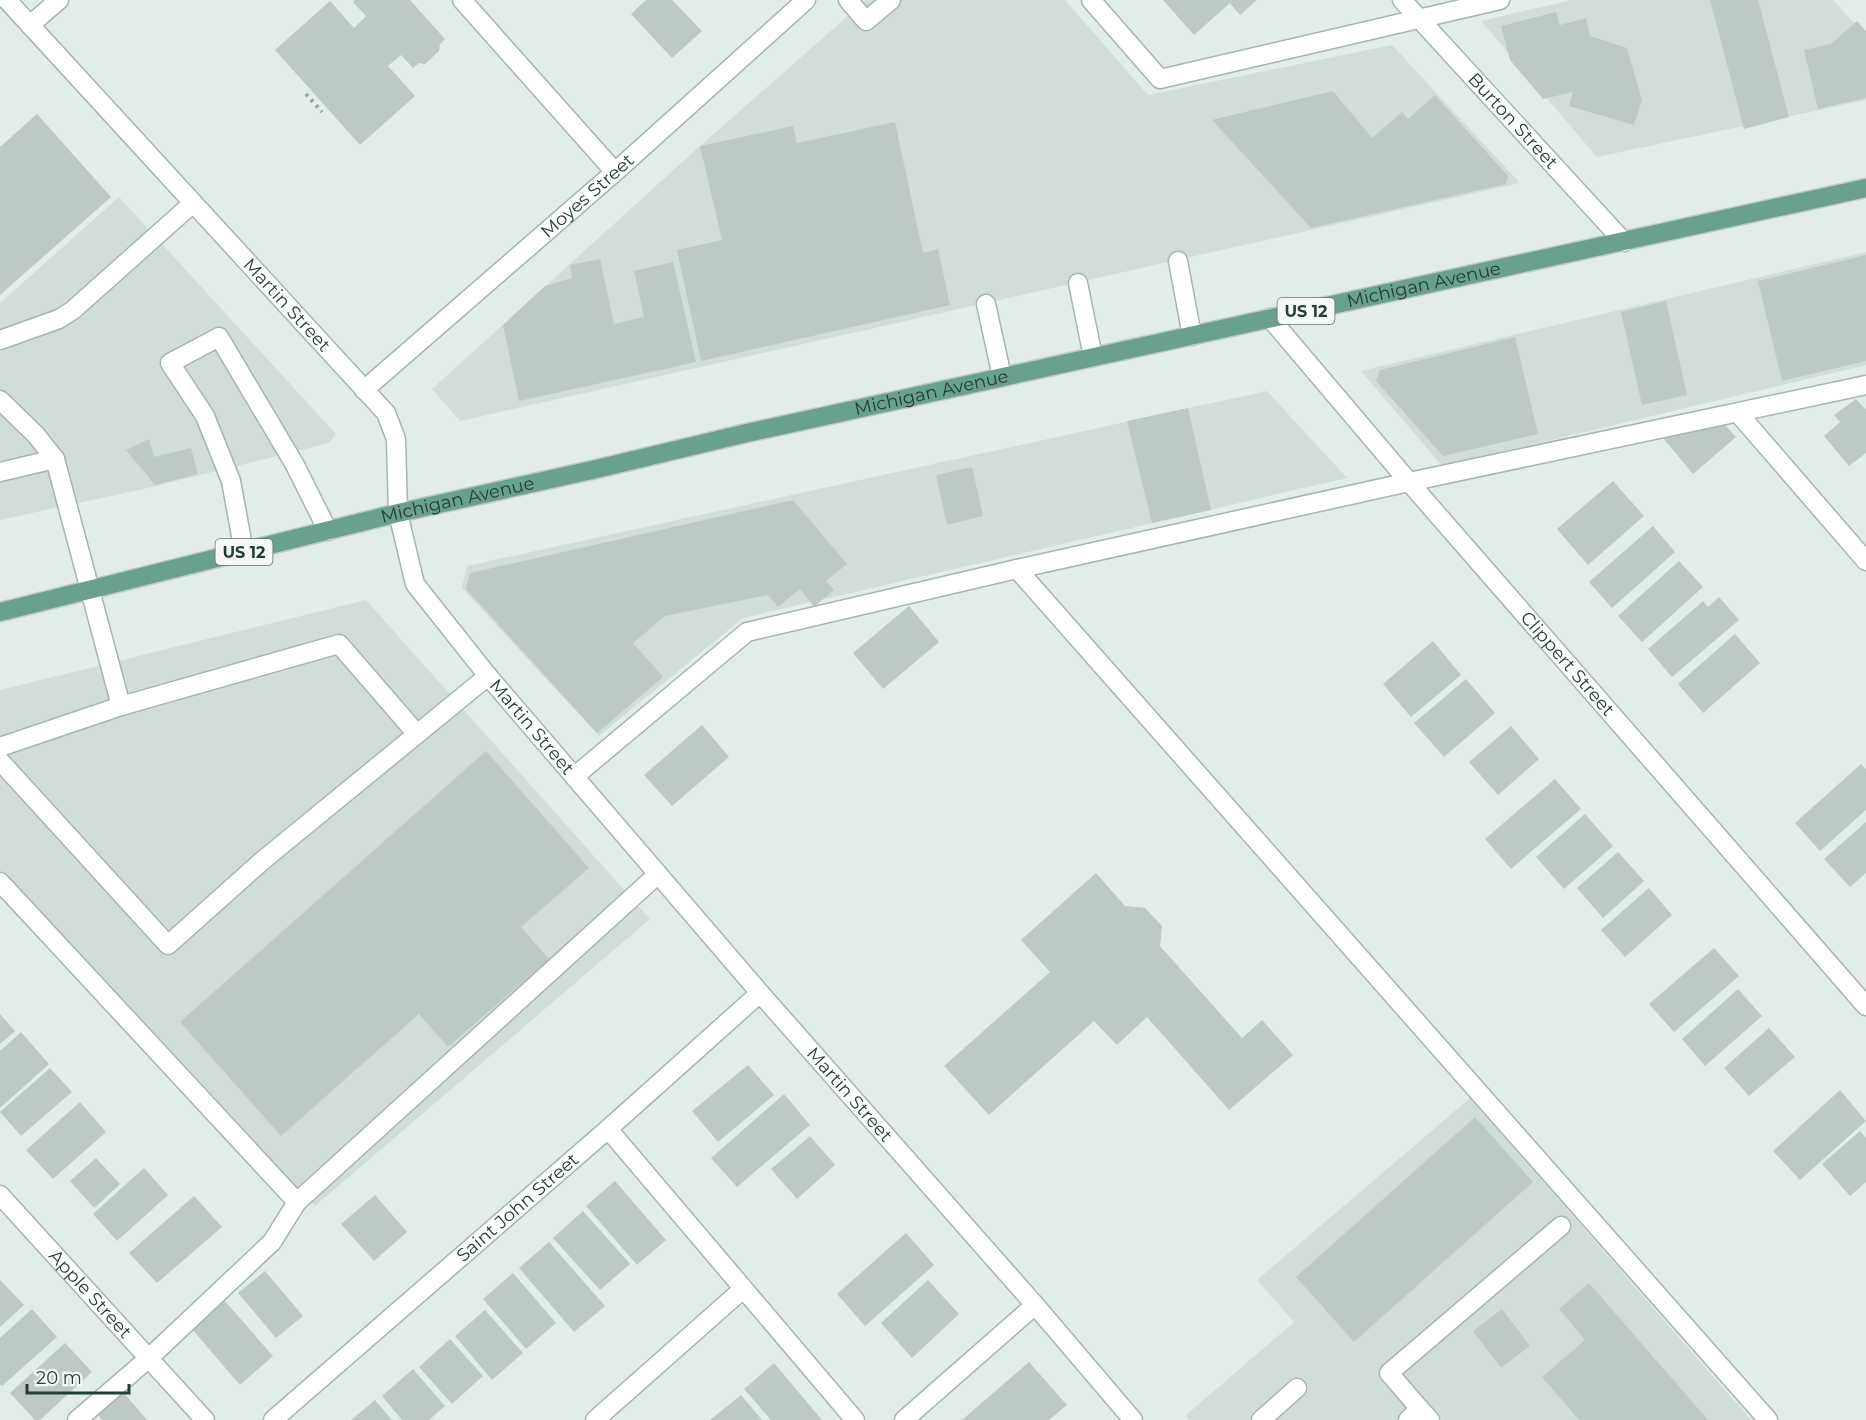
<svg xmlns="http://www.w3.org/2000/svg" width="1866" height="1420" font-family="Montserrat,sans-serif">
  <rect width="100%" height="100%" fill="#e3ede8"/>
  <!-- built -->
  <g fill="#d2ddd7">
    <polygon points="866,0 1065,0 1148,95 1392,45 1520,183 460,421 432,389 700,146"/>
    <polygon points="1572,0 1833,0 1866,36 1866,100 1597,157 1481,21"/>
    <polygon points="119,197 336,434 329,443 152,487 0,520 0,303"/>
    <polygon points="1866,252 1866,365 1442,466 1361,371"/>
    <polygon points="1267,391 1347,478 743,618 599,736 462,588 467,566"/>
    <polygon points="366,600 650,919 315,1206 0,872 0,690"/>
    <polygon points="1470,1098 1751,1420 1189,1420 1185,1416 1294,1322 1257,1280"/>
  </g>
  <!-- building -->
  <g fill="#bccac3">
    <polygon points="355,0 410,0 445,39 440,44 439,51 425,64 419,63 413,68 401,55 388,66 415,96 360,145 275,50 330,1 354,28 366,16 353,2"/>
    <polygon points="646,0 672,0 702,31 672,58 631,14"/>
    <polygon points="1163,0 1257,0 1240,15 1230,3 1194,35"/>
    <polygon points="1710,0 1758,0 1789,117 1744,129"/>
    <polygon points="1556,12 1560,25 1586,18 1590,36 1627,48 1642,100 1634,125 1569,106 1573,92 1543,99 1510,60 1501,26"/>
    <polygon points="1857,21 1866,31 1866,98 1818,109 1804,50 1831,44"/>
    <polygon points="1333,91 1372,138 1402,112 1408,119 1435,95 1508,176 1506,184 1311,228 1212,120"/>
    <polygon points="37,114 111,197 0,295 0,147"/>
    <polygon points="895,122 923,253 938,249 950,305 701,361 677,250 722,240 700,146 793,126 797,143"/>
    <polygon points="1866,255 1866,361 1782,381 1758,281"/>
    <polygon points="600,259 614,324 644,317 634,271 673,262 696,362 519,401 503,325 545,286 572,278 570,265"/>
    <polygon points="1666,301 1687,395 1642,405 1621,312"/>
    <polygon points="1515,337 1538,434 1443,456 1376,381 1380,370"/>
    <polygon points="1856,399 1865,409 1866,408 1866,453 1849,466 1824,436 1840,422 1834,415"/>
    <polygon points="1188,408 1211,510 1152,523 1127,421"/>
    <polygon points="1722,422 1736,437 1693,474 1663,438"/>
    <polygon points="149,439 154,457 191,448 198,474 155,485 126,450"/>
    <polygon points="972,467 983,516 947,525 936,475"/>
    <polygon points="1613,481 1644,516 1588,565 1557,529"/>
    <polygon points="793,500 847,564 826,581 834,590 814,607 800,589 778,607 768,595 665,616 633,643 663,677 597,733 466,589 470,573"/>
    <polygon points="1653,526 1675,552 1612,608 1589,582"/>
    <polygon points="1679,561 1703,587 1642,642 1618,616"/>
    <polygon points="1719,597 1739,620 1672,677 1648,649 1703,601 1708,607"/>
    <polygon points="909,606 939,642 883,689 853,653"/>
    <polygon points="1735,634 1760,663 1703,713 1678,684"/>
    <polygon points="1433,641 1461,675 1411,717 1383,684"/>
    <polygon points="1466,679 1495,713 1444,757 1414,723"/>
    <polygon points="702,725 729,757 672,806 644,775"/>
    <polygon points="1511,726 1539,759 1498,795 1469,762"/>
    <polygon points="486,751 589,868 521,927 549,959 448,1047 419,1014 281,1136 180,1022"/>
    <polygon points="1861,764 1866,769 1866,810 1820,851 1795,823"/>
    <polygon points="1555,779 1581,809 1511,869 1485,839"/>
    <polygon points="1585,814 1613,846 1564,889 1536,857"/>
    <polygon points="1866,822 1866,873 1850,887 1824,859"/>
    <polygon points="1618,852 1644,881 1603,918 1577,888"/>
    <polygon points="1096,873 1125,906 1145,908 1162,926 1160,946 1242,1038 1262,1020 1293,1055 1229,1110 1147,1017 1117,1045 1094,1021 989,1115 944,1066 1050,972 1021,940"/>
    <polygon points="1649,888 1672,915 1625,957 1601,930"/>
    <polygon points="1714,948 1739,976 1674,1032 1649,1004"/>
    <polygon points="1738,989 1762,1016 1705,1066 1682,1039"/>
    <polygon points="0,1014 15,1031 0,1044"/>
    <polygon points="1769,1028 1795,1057 1749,1096 1724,1068"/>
    <polygon points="21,1032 49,1064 0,1108 0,1051"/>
    <polygon points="748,1065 774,1095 718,1142 692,1111"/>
    <polygon points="50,1068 72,1092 21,1136 0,1112"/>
    <polygon points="1840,1090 1866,1121 1800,1180 1773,1151"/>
    <polygon points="784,1094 810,1125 737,1187 711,1158"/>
    <polygon points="80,1102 106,1132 53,1179 26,1150"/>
    <polygon points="1475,1117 1533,1182 1354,1342 1296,1277"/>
    <polygon points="1860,1131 1866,1138 1866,1182 1850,1196 1822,1164"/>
    <polygon points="810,1136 835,1165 797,1199 771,1169"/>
    <polygon points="96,1158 120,1184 94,1208 70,1181"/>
    <polygon points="144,1168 168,1195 117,1241 93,1214"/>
    <polygon points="615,1181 666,1240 637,1265 586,1206"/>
    <polygon points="375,1195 407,1232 374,1261 341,1224"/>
    <polygon points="194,1196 222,1227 157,1283 129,1253"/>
    <polygon points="583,1211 630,1264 600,1290 553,1238"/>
    <polygon points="906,1233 934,1265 865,1326 837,1294"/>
    <polygon points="549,1242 605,1306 574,1332 519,1268"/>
    <polygon points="265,1271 303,1316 276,1338 238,1293"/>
    <polygon points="513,1273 556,1323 526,1349 483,1299"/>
    <polygon points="0,1280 24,1305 0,1327"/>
    <polygon points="928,1280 959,1314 912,1358 881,1323"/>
    <polygon points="1589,1283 1708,1420 1579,1420 1542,1377 1585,1340 1559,1309"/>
    <polygon points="224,1300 273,1356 240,1385 191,1328"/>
    <polygon points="32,1309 57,1337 2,1386 0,1384 0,1338"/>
    <polygon points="1502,1309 1530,1346 1501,1368 1473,1331"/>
    <polygon points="485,1310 523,1353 492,1380 455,1336"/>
    <polygon points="450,1339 483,1376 452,1404 419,1367"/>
    <polygon points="65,1343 92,1372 40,1420 35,1420 10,1393"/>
    <polygon points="1029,1362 1067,1405 1049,1420 962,1420"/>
    <polygon points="774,1363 822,1420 771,1420 744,1389"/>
    <polygon points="413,1369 445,1406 429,1420 402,1420 382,1396"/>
    <polygon points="124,1393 147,1420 102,1420 98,1415"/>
    <polygon points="741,1395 762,1420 710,1420"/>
    <polygon points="375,1400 392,1420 351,1420"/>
  </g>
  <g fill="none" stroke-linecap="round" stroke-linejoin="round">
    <!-- service casing -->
    <g stroke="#a6b5ae" stroke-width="21">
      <g id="service">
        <polyline points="462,0 615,172"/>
        <polyline points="848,0 866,21 891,0"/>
        <polyline points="1091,0 1160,79 1500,0"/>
        <polyline points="1178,261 1192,336"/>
        <polyline points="1078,283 1093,357"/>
        <polyline points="986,304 1002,377"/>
        <polyline points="0,340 59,319 73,310 193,203"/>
        <polyline points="0,400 36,435 55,459 121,706"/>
        <polyline points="1738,413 1866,561"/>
        <polyline points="0,472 55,459"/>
        <polyline points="244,552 231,481 205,416 170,363 219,337 295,465 328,531"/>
        <polyline points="1017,569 1768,1420"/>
        <polyline points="0,747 121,706 339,644 417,734"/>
        <polyline points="0,761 168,945 262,861 488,676"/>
        <polyline points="575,776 747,632 1017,569 1409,482 1866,385"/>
        <polyline points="0,882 297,1202"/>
        <polyline points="608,1129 855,1420"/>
        <polyline points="1420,1409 1389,1373 1561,1226"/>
        <polyline points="77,1420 149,1358 272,1242 297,1202 658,874"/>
        <polyline points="595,1420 743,1289"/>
        <polyline points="1261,1420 1297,1388"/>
        <polyline points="1408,1420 1420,1409 1430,1420"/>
      </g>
    </g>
    <!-- minor casing -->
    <g stroke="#a6b5ae" stroke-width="21">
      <g id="minor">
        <path id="s1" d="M7,0L386,413L396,439L398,513L415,584L488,676L760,993L1035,1305L1133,1420"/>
        <path id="s2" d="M1402,0L1624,242"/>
        <polyline points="30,25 59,0"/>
        <path id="s3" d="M1270,318L1409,482L1866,1006"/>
        <path id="s4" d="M364,390L615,172L806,0"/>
        <path id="s5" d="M0,1195L205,1420"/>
        <path id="s6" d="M273,1420L608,1129L760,993"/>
        <polyline points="904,1420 1035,1305"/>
      </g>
    </g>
    <!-- primary casing -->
    <g stroke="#c1c9c6" stroke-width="21">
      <g id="primary">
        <path id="s7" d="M0,612L398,513L592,470L747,433L1866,188"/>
      </g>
    </g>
    <!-- path -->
    <polyline stroke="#85af9e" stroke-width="4" stroke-dasharray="3 4.5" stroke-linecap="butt" points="306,94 322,112"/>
    <!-- service -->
    <use href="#service" stroke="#fff" stroke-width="18"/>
    <!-- minor -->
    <use href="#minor" stroke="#fff" stroke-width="18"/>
    <!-- primary -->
    <use href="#primary" stroke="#69a18e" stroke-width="18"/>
  </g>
  <g text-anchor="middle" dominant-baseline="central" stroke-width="6" stroke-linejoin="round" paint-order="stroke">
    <!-- shield labels -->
    <g fill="#f4f9f6" stroke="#62766e" stroke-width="1.5">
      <rect x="1277.5" y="298" width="57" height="26" rx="4.5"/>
      <rect x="215.5" y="539" width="57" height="26" rx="4.5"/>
    </g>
    <g font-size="16" font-weight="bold" fill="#233e34">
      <text x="1306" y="311">US 12</text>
      <text x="244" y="552">US 12</text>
    </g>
    <!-- street labels -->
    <g font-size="18" fill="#233e34" stroke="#f4f9f6">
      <text stroke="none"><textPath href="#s2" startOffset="164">Burton Street</textPath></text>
      <text stroke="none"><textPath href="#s4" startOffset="296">Moyes Street</textPath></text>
      <text stroke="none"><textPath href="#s7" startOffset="1461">Michigan Avenue</textPath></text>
      <text stroke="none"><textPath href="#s1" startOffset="414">Martin Street</textPath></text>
      <text stroke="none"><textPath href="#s7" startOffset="957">Michigan Avenue</textPath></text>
      <text stroke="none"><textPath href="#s7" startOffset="471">Michigan Avenue</textPath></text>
      <text stroke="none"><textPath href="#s3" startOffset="456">Clippert Street</textPath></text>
      <text stroke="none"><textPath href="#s1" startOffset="920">Martin Street</textPath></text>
      <text stroke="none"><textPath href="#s1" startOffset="1406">Martin Street</textPath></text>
      <text stroke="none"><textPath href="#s6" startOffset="324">Saint John Street</textPath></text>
      <text stroke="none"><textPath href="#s5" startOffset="134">Apple Street</textPath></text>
    </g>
  </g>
  <!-- scale -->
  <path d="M27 1384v9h102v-9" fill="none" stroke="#233e34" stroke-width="3"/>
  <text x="36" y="1384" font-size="18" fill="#233e34" stroke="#f4f9f6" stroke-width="4.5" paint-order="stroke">20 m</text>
</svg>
